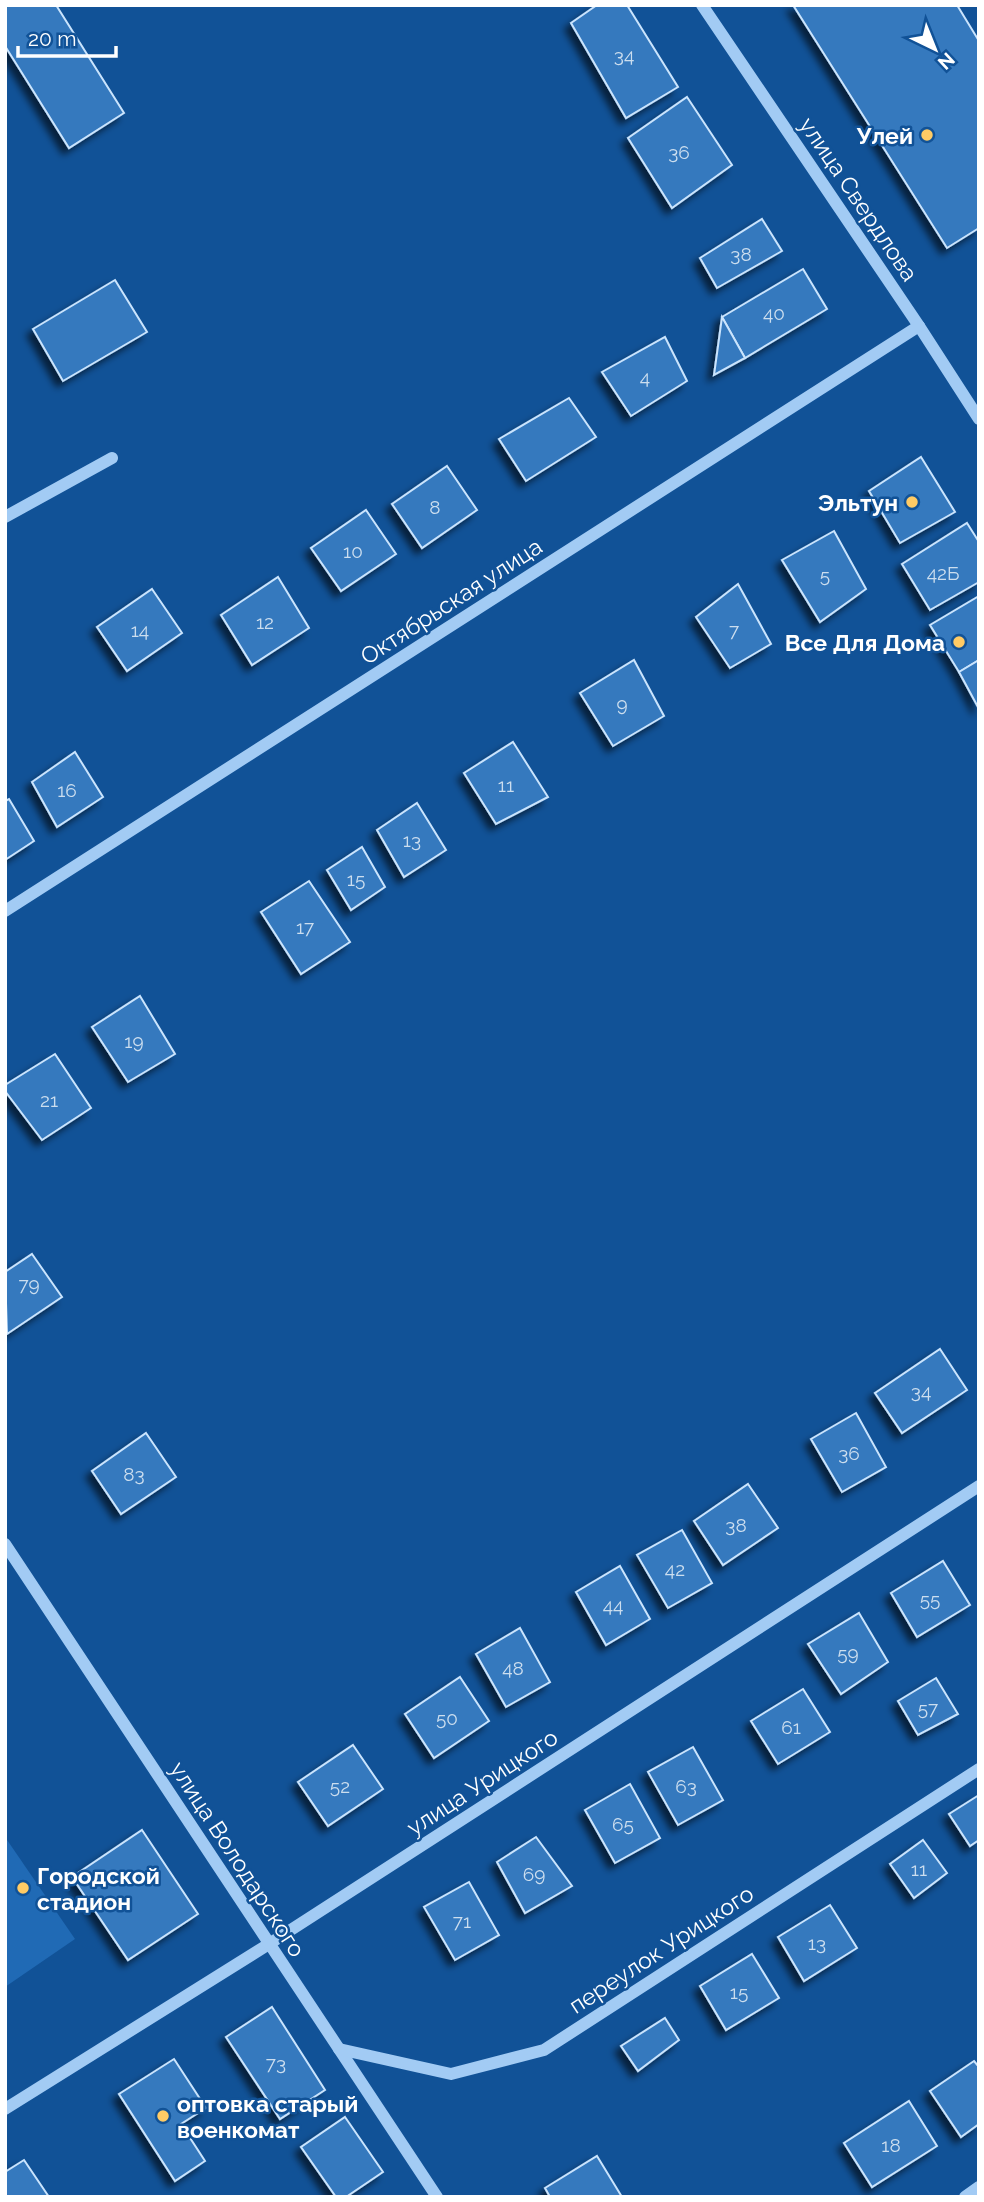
<svg xmlns="http://www.w3.org/2000/svg" width="984" height="2202" font-family="Raleway,sans-serif">
  <defs>
    <filter id="shadow"><feDropShadow dx="-6" dy="6" stdDeviation="3.5" flood-color="#0009"/></filter>
  </defs>
  <rect width="100%" height="100%" fill="#115297"/>
  <!-- green -->
  <polygon fill="#206ab5" points="5,1837 75,1939 5,1987"/>
  <!-- building -->
  <g fill="#3579be" stroke="#cae4fd" stroke-width="2" filter="url(#shadow)">
    <polygon points="5,5 56,5 124,113 69,148 5,46"/>
    <polygon points="597,5 627,5 678,87 626,118 571,23"/>
    <polygon points="793,5 957,5 979,41 979,228 947,248"/>
    <polygon points="687,97 732,165 672,208 628,138"/>
    <polygon points="762,219 782,251 717,288 700,258"/>
    <polygon points="803,269 827,309 745,358 722,317"/>
    <polygon points="115,280 147,332 63,381 33,329"/>
    <polygon points="722,317 745,358 714,375"/>
    <polygon points="665,337 687,381 631,416 602,372"/>
    <polygon points="569,398 596,437 526,481 499,439"/>
    <polygon points="921,457 955,512 900,543 869,491"/>
    <polygon points="447,466 477,510 422,548 392,504"/>
    <polygon points="366,510 396,554 341,591 311,548"/>
    <polygon points="967,523 979,542 979,582 930,610 902,564"/>
    <polygon points="834,531 866,589 820,622 782,560"/>
    <polygon points="278,577 309,628 252,665 221,615"/>
    <polygon points="738,584 771,644 730,668 696,617"/>
    <polygon points="152,589 182,633 127,671 97,627"/>
    <polygon points="979,596 979,660 959,672 930,625"/>
    <polygon points="634,660 664,716 613,746 580,693"/>
    <polygon points="979,660 979,709 959,672"/>
    <polygon points="513,742 548,797 496,824 464,773"/>
    <polygon points="75,752 103,797 57,827 32,782"/>
    <polygon points="9,799 34,841 5,860 5,801"/>
    <polygon points="417,803 446,850 404,877 377,830"/>
    <polygon points="362,847 385,887 351,910 327,870"/>
    <polygon points="309,881 350,942 301,974 261,912"/>
    <polygon points="140,996 175,1054 128,1082 92,1027"/>
    <polygon points="55,1054 91,1108 42,1140 5,1091 5,1085"/>
    <polygon points="32,1254 62,1297 7,1334 5,1272"/>
    <polygon points="940,1349 967,1390 902,1433 875,1393"/>
    <polygon points="856,1413 886,1467 842,1492 811,1439"/>
    <polygon points="146,1433 176,1477 121,1514 92,1471"/>
    <polygon points="748,1484 778,1528 723,1565 694,1521"/>
    <polygon points="682,1530 712,1583 668,1608 637,1555"/>
    <polygon points="943,1561 970,1605 917,1637 891,1593"/>
    <polygon points="620,1566 650,1619 606,1645 576,1592"/>
    <polygon points="859,1613 888,1662 841,1694 808,1644"/>
    <polygon points="520,1628 550,1682 506,1707 476,1654"/>
    <polygon points="460,1677 489,1721 434,1758 405,1714"/>
    <polygon points="936,1678 958,1714 918,1735 898,1701"/>
    <polygon points="803,1689 830,1732 778,1764 751,1721"/>
    <polygon points="353,1745 383,1789 328,1826 298,1782"/>
    <polygon points="693,1747 723,1800 678,1825 648,1772"/>
    <polygon points="630,1784 660,1838 615,1863 585,1810"/>
    <polygon points="979,1795 979,1840 970,1846 949,1814"/>
    <polygon points="142,1830 198,1914 128,1960 72,1877"/>
    <polygon points="536,1837 572,1886 525,1913 497,1862"/>
    <polygon points="923,1840 947,1873 914,1898 890,1864"/>
    <polygon points="469,1882 499,1935 455,1960 424,1907"/>
    <polygon points="830,1905 857,1948 804,1981 778,1937"/>
    <polygon points="752,1954 779,1998 726,2030 700,1986"/>
    <polygon points="272,2007 325,2090 280,2119 226,2037"/>
    <polygon points="665,2018 679,2040 638,2071 621,2046"/>
    <polygon points="174,2059 206,2108 181,2124 205,2161 175,2181 119,2094"/>
    <polygon points="974,2061 979,2067 979,2124 961,2137 930,2091"/>
    <polygon points="909,2101 937,2146 872,2187 844,2143"/>
    <polygon points="345,2117 383,2172 346,2197 336,2197 301,2147"/>
    <polygon points="597,2156 622,2197 550,2197 545,2188"/>
    <polygon points="24,2160 49,2197 5,2197 5,2172"/>
  </g>
  <g fill="none" stroke-linecap="round" stroke-linejoin="round">
    <!-- minor -->
    <g stroke="#a2cbf4" stroke-width="12">
      <polyline points="702,5 919,326 979,419"/>
      <polyline points="5,517 112,458"/>
      <polyline points="5,911 919,326"/>
      <polyline points="5,1544 437,2197"/>
      <polyline points="339,2049 451,2074 544,2050 979,1769"/>
      <polyline points="5,2109 269,1944 979,1486"/>
      <polyline points="965,2197 979,2187"/>
    </g>
  </g>
  <!-- markers -->
  <g fill="#ffcb65" stroke="#115297" stroke-width="2.5">
    <circle cx="927" cy="135" r="7"/>
    <circle cx="912" cy="502" r="7"/>
    <circle cx="959" cy="642" r="7"/>
    <circle cx="23" cy="1888" r="7"/>
    <circle cx="163" cy="2116" r="7"/>
  </g>
  <g text-anchor="middle" dominant-baseline="central" stroke-width="5" stroke-linejoin="round" paint-order="stroke">
    <!-- number labels -->
    <g font-size="19" fill="#ccdeef">
      <text x="624" y="55">34</text>
      <text x="679" y="152">36</text>
      <text x="741" y="254">38</text>
      <text x="774" y="313">40</text>
      <text x="645" y="377">4</text>
      <text x="435" y="507">8</text>
      <text x="353" y="551">10</text>
      <text x="943" y="573">42Б</text>
      <text x="825" y="575">5</text>
      <text x="265" y="622">12</text>
      <text x="140" y="630">14</text>
      <text x="734" y="630">7</text>
      <text x="622" y="704">9</text>
      <text x="506" y="785">11</text>
      <text x="67" y="790">16</text>
      <text x="412" y="840">13</text>
      <text x="356" y="879">15</text>
      <text x="305" y="927">17</text>
      <text x="134" y="1041">19</text>
      <text x="49" y="1100">21</text>
      <text x="29" y="1284">79</text>
      <text x="921" y="1391">34</text>
      <text x="849" y="1453">36</text>
      <text x="134" y="1474">83</text>
      <text x="736" y="1525">38</text>
      <text x="675" y="1569">42</text>
      <text x="930" y="1599">55</text>
      <text x="613" y="1605">44</text>
      <text x="848" y="1653">59</text>
      <text x="513" y="1668">48</text>
      <text x="928" y="1708">57</text>
      <text x="447" y="1718">50</text>
      <text x="791" y="1727">61</text>
      <text x="340" y="1786">52</text>
      <text x="686" y="1786">63</text>
      <text x="623" y="1824">65</text>
      <text x="919" y="1869">11</text>
      <text x="534" y="1874">69</text>
      <text x="462" y="1921">71</text>
      <text x="817" y="1943">13</text>
      <text x="739" y="1992">15</text>
      <text x="276" y="2063">73</text>
      <text x="891" y="2145">18</text>
    </g>
    <!-- poi labels -->
    <g font-size="23" font-weight="bold" fill="#fff" stroke="#115297" text-anchor="end">
      <text x="913" y="135">Улей</text>
      <text x="898" y="502">Эльтун</text>
      <text x="945" y="642">Все Для Дома</text>
      <text x="37" y="1875" text-anchor="start">Городской<tspan x="37" dy="26">стадион</tspan></text>
      <text x="177" y="2103" text-anchor="start">оптовка старый<tspan x="177" dy="26">военкомат</tspan></text>
    </g>
    <!-- street labels -->
    <g font-size="23" fill="#fff" stroke="#115297">
      <text transform="translate(859 199) rotate(56)">улица Свердлова</text>
      <text transform="translate(451 601) rotate(-33)">Октябрьская улица</text>
      <text transform="translate(482 1782) rotate(-33)">улица Урицкого</text>
      <text transform="translate(238 1859) rotate(57)">улица Володарского</text>
      <text transform="translate(661 1949) rotate(-33)">переулок Урицкого</text>
    </g>
  </g>
  <!-- border -->
  <rect width="984" height="2202" fill="none" stroke="#ffffff" stroke-width="14"/>
  <!-- north arrow -->
  <g transform="translate(935 49) rotate(137)" stroke="#115297" stroke-width="5" paint-order="stroke">
  <path d="M0-5L12 26L0 18L-12 26Z" fill="#ffffff"/>
  <text y="-10" font-size="19" font-weight="bold" text-anchor="middle" fill="#ffffff">N</text>
  </g>
  <!-- scale -->
  <path d="M18 46v10h98v-10" fill="none" stroke="#ffffff" stroke-width="3.5"/>
  <text x="28" y="46" font-size="21" fill="#ffffff" stroke="#115297" stroke-width="5" paint-order="stroke">20 m</text>
</svg>
